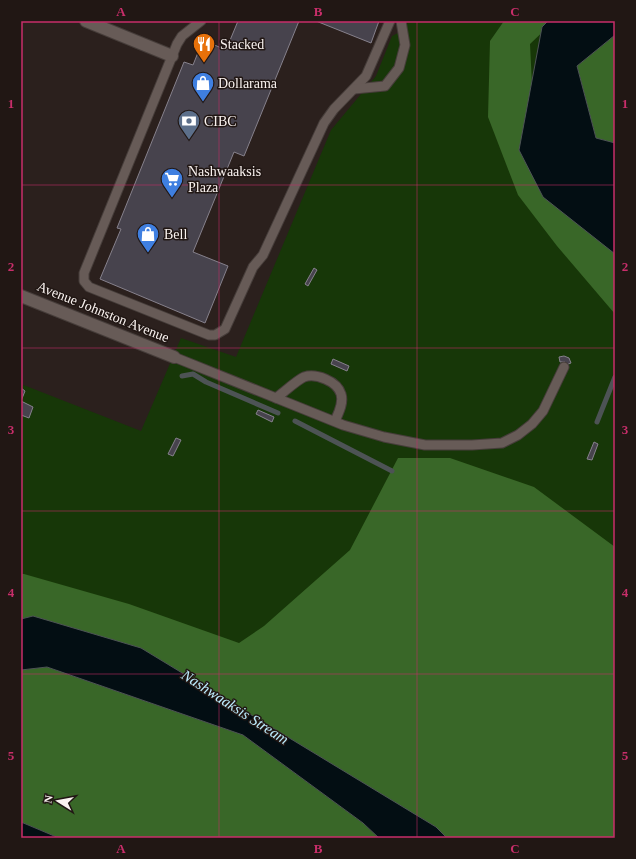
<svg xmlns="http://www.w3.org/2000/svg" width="636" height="859" font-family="'Times New Roman',serif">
  <rect width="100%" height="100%" fill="#2b201d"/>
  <!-- green -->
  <polygon fill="#173708" points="407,21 548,21 615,254 615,838 447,838 436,827 33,616 21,619 21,384 141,431 181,338 236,357 331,130 376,76 392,36 404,30"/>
  <!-- forest -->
  <g fill="#396728">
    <polygon points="504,21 554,21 530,44 535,145 615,233 615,314 557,246 518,195 488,117 490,41"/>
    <polygon points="615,35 615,143 596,138 577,66"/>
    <polygon points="398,458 450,458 534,487 615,547 615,838 447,838 436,827 33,616 21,619 21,574 24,574 129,604 239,643 264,626 350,550"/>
    <polygon points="47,667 243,735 363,823 379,838 59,838 21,822 21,670"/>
  </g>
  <!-- water -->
  <g fill="#030e13" stroke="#4d5355">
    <polygon points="548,21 615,21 615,35 577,66 596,138 615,143 615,254 543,197 519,150 542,27"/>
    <polygon points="33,616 141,648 436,827 447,838 379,838 363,823 243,735 47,667 21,670 21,619"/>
    <polygon points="21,822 59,838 21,838"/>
  </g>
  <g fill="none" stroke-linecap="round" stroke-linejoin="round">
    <!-- stream -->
    <g stroke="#4d5355" stroke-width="5">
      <polyline points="182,376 193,374 206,382 278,413"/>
      <polyline points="295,421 392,471"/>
      <polyline points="597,422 615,377"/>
    </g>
  </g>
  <!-- building -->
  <g fill="#47434d" stroke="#86818c">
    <polygon points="238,21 299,21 244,156 234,152 193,252 228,266 205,323 100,279 121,229 117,228 184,62 193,65 203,40 226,50"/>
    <polygon points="316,21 379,21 371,43"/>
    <polygon points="314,268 317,270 308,286 305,284"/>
    <polygon points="564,356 569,358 571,363 566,365 565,362 560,362 559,357"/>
    <polygon points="333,359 349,366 347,371 331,364"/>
    <polygon points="21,388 25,391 21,401"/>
    <polygon points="21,401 33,407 29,418 21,415"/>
    <polygon points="258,410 274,417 272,422 256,414"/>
    <polygon points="176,438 181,440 173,456 168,454"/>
    <polygon points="594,442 598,444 592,460 587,459"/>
  </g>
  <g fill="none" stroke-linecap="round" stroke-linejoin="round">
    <!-- service casing -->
    <g stroke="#463d3a" stroke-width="11">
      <g id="service">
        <polyline points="201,21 182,36 177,44 84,273 84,281 89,287 209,335 215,335 225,329 253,267 263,255 324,123 334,109 366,76 390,21"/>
        <polyline points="354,89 385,86 399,68 405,45 401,21"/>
        <polyline points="174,357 343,425 384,437 425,445 472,445 502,443 518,435 532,424 543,411 564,367"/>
        <path d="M276,398C283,393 297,380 304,377C316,373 337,381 341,394C344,403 338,414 335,421"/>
      </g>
    </g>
    <!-- minor casing -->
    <g stroke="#463d3a" stroke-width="14">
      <g id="minor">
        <polyline points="86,21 172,56"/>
        <polyline points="21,296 174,357"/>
      </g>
    </g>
    <!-- service -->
    <use href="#service" stroke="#675b57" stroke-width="9"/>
    <!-- minor -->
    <use href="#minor" stroke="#675b57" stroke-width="12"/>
  </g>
  <!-- grid -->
  <path fill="none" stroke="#c82e6a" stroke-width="1" stroke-opacity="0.55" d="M219,21V838M417,21V838M21,185H615M21,348H615M21,511H615M21,674H615"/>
  <!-- icons -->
  <defs>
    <g id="restaurant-pin" transform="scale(1.15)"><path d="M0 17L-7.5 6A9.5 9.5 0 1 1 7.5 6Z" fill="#e8710a" stroke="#211714"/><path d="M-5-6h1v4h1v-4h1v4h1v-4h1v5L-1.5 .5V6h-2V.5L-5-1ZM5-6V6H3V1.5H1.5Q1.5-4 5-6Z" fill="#fff"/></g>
    <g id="shop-pin" transform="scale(1.15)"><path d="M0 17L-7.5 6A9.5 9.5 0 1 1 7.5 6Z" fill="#3f7fe0" stroke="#211714"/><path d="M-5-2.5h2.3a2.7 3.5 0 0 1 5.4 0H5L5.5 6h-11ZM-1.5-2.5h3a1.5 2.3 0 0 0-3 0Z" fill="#fff"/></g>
    <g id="bank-pin" transform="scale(1.15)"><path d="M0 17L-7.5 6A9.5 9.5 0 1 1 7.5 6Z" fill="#5c6f8a" stroke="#211714"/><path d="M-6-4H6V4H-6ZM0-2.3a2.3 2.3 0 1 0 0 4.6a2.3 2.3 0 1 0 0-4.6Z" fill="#fff"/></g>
    <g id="supermarket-pin" transform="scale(1.15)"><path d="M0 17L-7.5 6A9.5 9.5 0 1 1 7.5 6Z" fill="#3f7fe0" stroke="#211714"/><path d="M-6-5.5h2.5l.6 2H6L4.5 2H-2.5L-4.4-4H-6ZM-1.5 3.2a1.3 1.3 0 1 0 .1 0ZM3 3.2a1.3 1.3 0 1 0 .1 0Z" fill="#fff"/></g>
  </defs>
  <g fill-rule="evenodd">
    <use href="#restaurant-pin" x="204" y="44"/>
    <use href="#shop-pin" x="203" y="83"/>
    <use href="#bank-pin" x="189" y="121"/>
    <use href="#supermarket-pin" x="172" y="179"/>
    <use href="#shop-pin" x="148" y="234"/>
  </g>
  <g text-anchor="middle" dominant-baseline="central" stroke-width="3" stroke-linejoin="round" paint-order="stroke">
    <!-- poi labels -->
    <g font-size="14" fill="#faf3f0" stroke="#211714" text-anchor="start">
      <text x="220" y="44">Stacked</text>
      <text x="218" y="83">Dollarama</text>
      <text x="204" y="121">CIBC</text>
      <text x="188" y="171">Nashwaaksis<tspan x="188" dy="16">Plaza</tspan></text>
      <text x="164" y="234">Bell</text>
    </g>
    <!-- street labels -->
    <g font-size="14" fill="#faf3f0" stroke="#211714">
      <text transform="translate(103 312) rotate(22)">Avenue Johnston Avenue</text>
    </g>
    <!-- water labels -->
    <g font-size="15" font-style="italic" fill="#bdedfe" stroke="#211714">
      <text transform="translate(235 707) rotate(33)">Nashwaaksis Stream</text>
    </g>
  </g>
  <!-- border -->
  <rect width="636" height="859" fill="none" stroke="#211714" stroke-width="44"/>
  <!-- north arrow -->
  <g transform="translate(58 801) rotate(281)" stroke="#211714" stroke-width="3" paint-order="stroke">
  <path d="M0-3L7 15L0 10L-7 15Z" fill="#faf3f0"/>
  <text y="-6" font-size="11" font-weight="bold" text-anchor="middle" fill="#faf3f0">N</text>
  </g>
  <rect x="22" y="22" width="592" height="815" fill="none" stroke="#c82e6a" stroke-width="1.5"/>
  <g font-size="13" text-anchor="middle" font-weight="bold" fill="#c82e6a">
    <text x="121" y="16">A</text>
    <text x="318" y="16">B</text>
    <text x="515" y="16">C</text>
    <text x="11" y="108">1</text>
    <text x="625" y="108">1</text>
    <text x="11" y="271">2</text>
    <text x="625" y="271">2</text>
    <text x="11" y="434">3</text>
    <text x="625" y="434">3</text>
    <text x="11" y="597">4</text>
    <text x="625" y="597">4</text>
    <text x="11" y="760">5</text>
    <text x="625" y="760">5</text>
    <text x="121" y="853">A</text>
    <text x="318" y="853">B</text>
    <text x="515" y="853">C</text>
  </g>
</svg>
